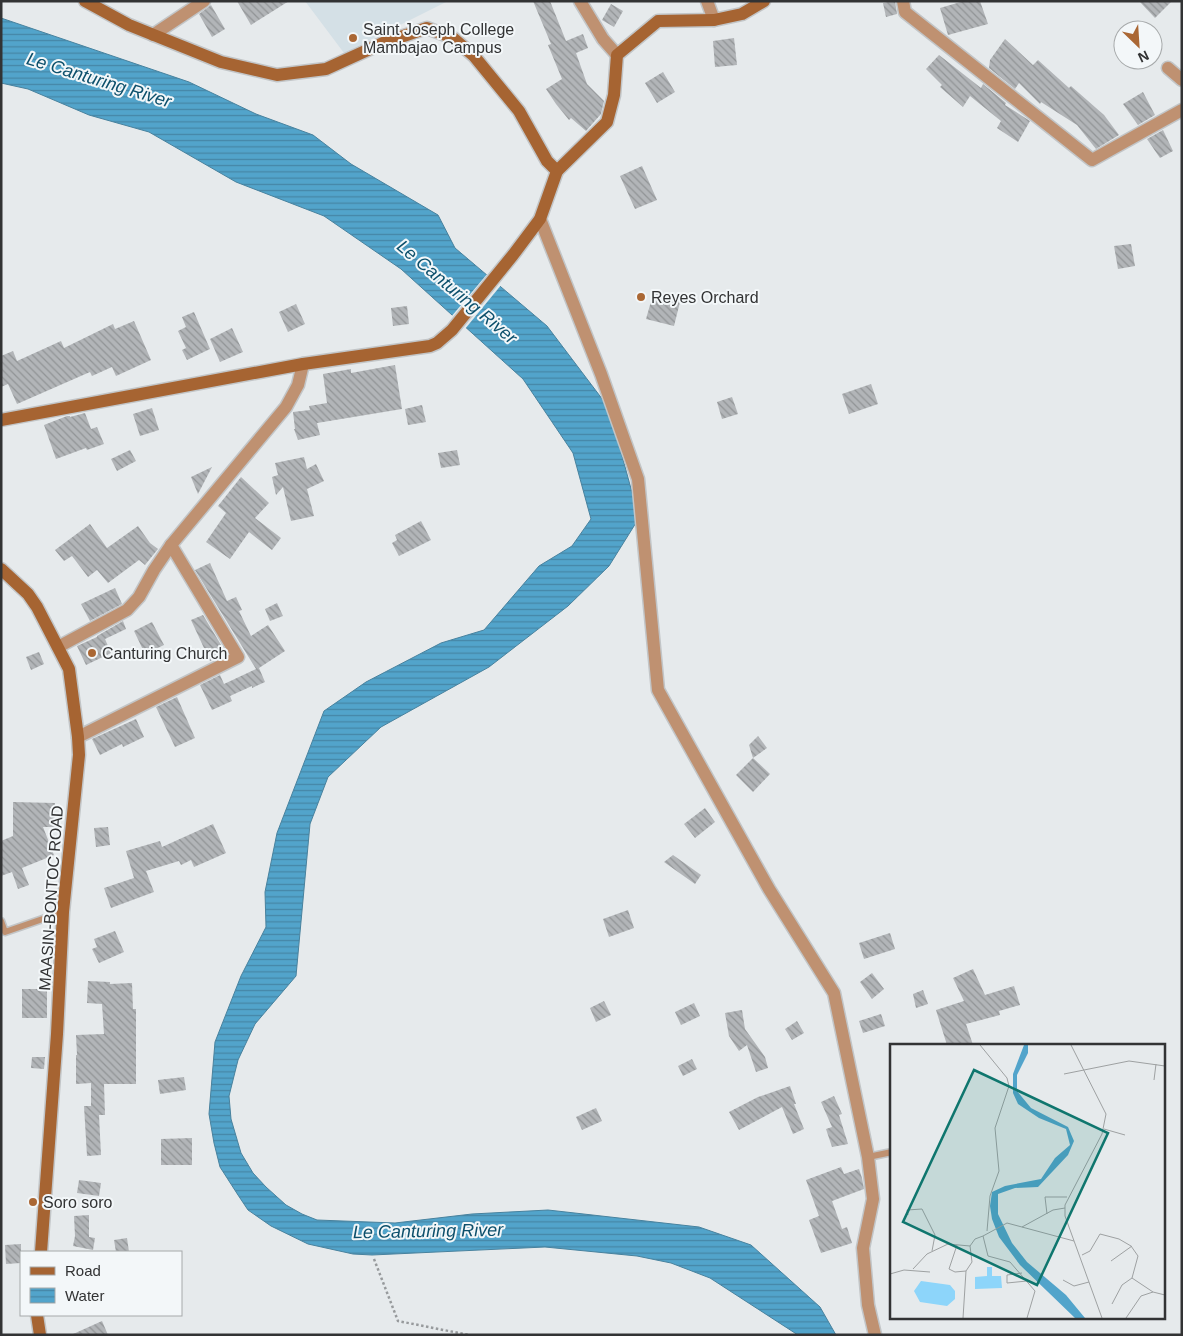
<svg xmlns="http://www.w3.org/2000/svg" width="1183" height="1336" font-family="Arial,sans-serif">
  <defs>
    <pattern id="water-rules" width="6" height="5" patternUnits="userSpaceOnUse" patternTransform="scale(1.25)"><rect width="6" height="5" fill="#52a4cb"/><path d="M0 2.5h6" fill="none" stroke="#4586a6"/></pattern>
    <pattern id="building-back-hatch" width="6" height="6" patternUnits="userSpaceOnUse" patternTransform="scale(1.25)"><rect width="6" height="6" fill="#b2b5b8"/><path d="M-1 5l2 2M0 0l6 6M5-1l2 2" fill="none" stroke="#919496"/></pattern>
  </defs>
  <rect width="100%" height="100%" fill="#e6eaec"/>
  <!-- built -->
  <polygon fill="#d4e0e6" points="305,1 448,1 344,53"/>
  <!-- water -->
  <polygon fill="url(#water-rules)" stroke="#48829e" points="1,18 189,82 256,114 313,135 351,164 438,215 455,248 547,326 609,408 639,518 609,566 568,606 489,667 381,727 328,777 310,824 296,976 255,1024 238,1060 229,1096 231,1119 241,1153 253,1173 266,1187 286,1205 302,1214 317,1220 395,1223 472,1214 548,1210 699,1227 751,1245 820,1307 836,1335 798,1335 710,1278 671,1263 637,1256 545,1247 372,1255 353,1254 308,1244 271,1226 248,1210 238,1195 220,1167 214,1143 209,1114 215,1042 241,976 266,927 265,892 277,833 324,711 366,682 441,643 484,630 539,566 572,546 591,519 573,453 523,379 401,269 324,216 236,182 149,132 89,115 28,89 1,83"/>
  <!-- pier -->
  <polygon fill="#e6eaec" points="488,273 502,284 465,329 451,317"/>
  <!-- building -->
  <g fill="url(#building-back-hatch)">
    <polygon points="237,1 289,1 251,25"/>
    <polygon points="533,1 550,1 566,41 583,34 588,48 576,53 587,84 604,101 601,114 586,131 571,118 569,120 556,104 546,89 562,79 548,45 551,44"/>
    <polygon points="895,1 897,14 886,17 883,3"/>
    <polygon points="964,1 980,1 988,24 948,35 940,8"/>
    <polygon points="1139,1 1172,1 1155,18"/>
    <polygon points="611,4 623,11 614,27 602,20"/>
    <polygon points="211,5 225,29 212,37 199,14"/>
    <polygon points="734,38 737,65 715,67 713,41"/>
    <polygon points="1005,39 1033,65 1038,60 1069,88 1071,86 1104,115 1119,135 1096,149 1077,125 1041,102 1040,104 1019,83 1015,89 989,68 990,60"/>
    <polygon points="939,55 981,88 983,84 1006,103 1005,105 1030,121 1018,142 997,128 1001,121 970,96 963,107 940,87 942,85 926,69"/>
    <polygon points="663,72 675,92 657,103 645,83"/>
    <polygon points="1143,92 1155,115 1138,125 1123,104"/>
    <polygon points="1163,130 1173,151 1160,158 1147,139"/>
    <polygon points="642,166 657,200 635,209 620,176"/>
    <polygon points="1131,244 1135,266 1118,269 1114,246"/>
    <polygon points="654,291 681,298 674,326 646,319"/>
    <polygon points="296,304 305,324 288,332 279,312"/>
    <polygon points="407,306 409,324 393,326 391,308"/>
    <polygon points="194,312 210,349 187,360 182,350 186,348 178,331 186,327 182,317"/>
    <polygon points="134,321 151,360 116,376 112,367 92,376 90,372 17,404 8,384 1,387 1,356 13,351 17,361 61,341 64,348 113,324 115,329"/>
    <polygon points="232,328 243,352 220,362 210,339"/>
    <polygon points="395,365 402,409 317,423 320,435 298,440 294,429 295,429 293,412 310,410 309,406 327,403 323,374 351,369 351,373"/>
    <polygon points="871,384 878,404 849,414 842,394"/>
    <polygon points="732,397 738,414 722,419 717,402"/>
    <polygon points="422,405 426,422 408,425 405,409"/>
    <polygon points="152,408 159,430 140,436 133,414"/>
    <polygon points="85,413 91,429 97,427 104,444 87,450 86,448 56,459 44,425 67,416 70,416 70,417"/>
    <polygon points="130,450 136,461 117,471 111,459"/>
    <polygon points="457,450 460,465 441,468 438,453"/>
    <polygon points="304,457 307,469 316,464 324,481 307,489 314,516 291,521 283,487 276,495 272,477 278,475 275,463"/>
    <polygon points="212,467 198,494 191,477"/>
    <polygon points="241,477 269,503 255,518 281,538 272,550 249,532 230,559 206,542 226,513 218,506"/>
    <polygon points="421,521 431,540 399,556 392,543 397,540 395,535"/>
    <polygon points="90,524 107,548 138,526 150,543 158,549 145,565 139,560 108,583 97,570 88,577 72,556 64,561 55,550"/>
    <polygon points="210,563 227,601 236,597 242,610 239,611 251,636 268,625 285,651 259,668 265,682 252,688 252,686 230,696 232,701 212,710 200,685 220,675 224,684 256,669 195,570"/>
    <polygon points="115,588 122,604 90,621 81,604"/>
    <polygon points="277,603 283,616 270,621 265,609"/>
    <polygon points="203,615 226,653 210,661 191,620"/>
    <polygon points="123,621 126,629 105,639 111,653 86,665 77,646 97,637 97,636"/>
    <polygon points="152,622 164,645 145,654 134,631"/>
    <polygon points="39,652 44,664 31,670 26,657"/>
    <polygon points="177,697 195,738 175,747 156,707"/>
    <polygon points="136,719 144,737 123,747 122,744 100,755 92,739"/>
    <polygon points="758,736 767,748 753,758 749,745"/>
    <polygon points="753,758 770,774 753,792 736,775"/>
    <polygon points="13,802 55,803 55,827 43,827 54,855 22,868 29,885 18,889 12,872 1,876 1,841 13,836"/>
    <polygon points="705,808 715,822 695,838 684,824"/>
    <polygon points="213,824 226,853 194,867 191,860 181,865 179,861 146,871 154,892 111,908 104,888 134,878 126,851 160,841 162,847"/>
    <polygon points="108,827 110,845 96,847 94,828"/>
    <polygon points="673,855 701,875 695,884 664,862"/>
    <polygon points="628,910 634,928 609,937 603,919"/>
    <polygon points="115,931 124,952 99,963 92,949 97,947 94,939"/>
    <polygon points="890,933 895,949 864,959 859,943"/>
    <polygon points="973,969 985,995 1014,986 1020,1005 999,1011 1000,1015 966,1024 973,1045 947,1045 936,1010 964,1001 953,978"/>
    <polygon points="872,973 884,989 872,999 860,982"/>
    <polygon points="88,981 110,982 110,984 132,983 133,1009 136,1009 136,1084 104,1084 105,1115 99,1115 101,1155 87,1156 84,1106 91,1106 91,1083 76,1084 76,1055 77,1055 76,1035 104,1034 102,1004 87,1003"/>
    <rect x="22" y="989" width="25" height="29"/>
    <polygon points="923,990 928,1004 916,1008 913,994"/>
    <polygon points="604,1001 611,1015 596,1022 590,1008"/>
    <polygon points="694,1003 700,1016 681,1025 675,1012"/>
    <polygon points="742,1010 745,1029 765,1057 768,1068 756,1072 747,1045 739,1051 729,1036 725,1013"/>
    <polygon points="881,1014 885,1026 863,1033 859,1021"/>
    <polygon points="797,1021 804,1033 792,1040 785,1029"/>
    <polygon points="32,1057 45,1057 44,1069 31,1068"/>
    <polygon points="692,1059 697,1069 683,1076 678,1066"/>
    <polygon points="184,1077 186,1090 160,1094 158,1080"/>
    <polygon points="790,1086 796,1104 794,1104 804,1129 793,1134 782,1107 739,1130 729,1112 758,1097"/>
    <polygon points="834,1096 842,1114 839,1115 848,1144 832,1147 826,1129 832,1127 821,1102"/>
    <polygon points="596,1108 602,1121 582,1130 576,1117"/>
    <polygon points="192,1138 192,1165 161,1165 161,1139"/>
    <polygon points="841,1167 844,1174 859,1169 862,1178 864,1189 832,1201 842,1229 847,1227 852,1243 821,1253 809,1220 819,1216 806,1180"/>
    <polygon points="79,1180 101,1183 99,1196 77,1193"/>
    <polygon points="89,1215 89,1237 95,1238 93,1250 73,1246 75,1236 74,1216"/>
    <polygon points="127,1238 129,1252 116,1252 114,1240"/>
    <polygon points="21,1244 21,1263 6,1264 5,1245"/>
    <polygon points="102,1321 108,1335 71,1335"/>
  </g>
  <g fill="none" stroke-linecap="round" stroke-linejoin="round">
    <!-- lane casing -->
    <g stroke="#c2c5c7" stroke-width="9">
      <g id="lane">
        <polyline points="1,921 5,932 63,912"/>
        <polyline points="868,1157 892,1152"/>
      </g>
    </g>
    <!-- street casing -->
    <g stroke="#c2c5c7" stroke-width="15">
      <g id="street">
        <polyline points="580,1 603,39 617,55"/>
        <polyline points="707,1 714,20"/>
        <polyline points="903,1 905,12 1092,160 1182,110"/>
        <polyline points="153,35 204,1"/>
        <polyline points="1168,68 1182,80"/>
        <polyline points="540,219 601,374 638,479 658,690 769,889 834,993 868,1157 873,1199 863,1248 868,1305 875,1335"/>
        <polyline points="58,647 127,610 139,597 154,570 171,545 286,407 298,385 303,364"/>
        <polyline points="78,737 238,657 171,545"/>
      </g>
    </g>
    <!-- secondary casing -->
    <g stroke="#c2c5c7" stroke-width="15">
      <g id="secondary">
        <polyline points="557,171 607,122 614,95 617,55 658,21 714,20 742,14 764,1"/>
        <polyline points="1,420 303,364 430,346 437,343 452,330 513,255 540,219 557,171 547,161 519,111 474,56 453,38 427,28 383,43 326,69 277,75 221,62 129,25 85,1"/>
        <polyline points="1,569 28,594 37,607 69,669 78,737 79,755 63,912 57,1034 41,1252"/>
        <polyline points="37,1315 40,1335"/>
      </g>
    </g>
    <!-- path -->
    <polyline stroke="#979a9c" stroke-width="2.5" stroke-dasharray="2.5 2.5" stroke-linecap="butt" points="374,1259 398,1321 469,1335"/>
    <!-- lane -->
    <use href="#lane" stroke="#bf9171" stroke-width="6"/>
    <!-- street -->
    <use href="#street" stroke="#bf9171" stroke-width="12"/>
    <!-- secondary -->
    <use href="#secondary" stroke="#a66432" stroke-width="12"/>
  </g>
  <!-- markers -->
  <g fill="#aa6734" stroke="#f3f7f9" stroke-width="2">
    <circle cx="353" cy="38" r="5"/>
    <circle cx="641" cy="297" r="5"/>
    <circle cx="92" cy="653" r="5"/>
    <circle cx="33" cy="1202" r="5"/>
  </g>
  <g text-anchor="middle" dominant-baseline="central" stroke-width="4" stroke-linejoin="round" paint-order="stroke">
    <!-- poi labels -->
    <g font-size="16" fill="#323334" stroke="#f3f7f9" text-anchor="start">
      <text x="363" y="29">Saint Joseph College<tspan x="363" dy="18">Mambajao Campus</tspan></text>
      <text x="651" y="297">Reyes Orchard</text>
      <text x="102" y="653">Canturing Church</text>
      <text x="43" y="1202">Soro soro</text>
    </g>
    <!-- street labels -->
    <g font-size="16" fill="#323334" stroke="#f3f7f9">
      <text transform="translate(51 898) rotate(-86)">MAASIN-BONTOC ROAD</text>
    </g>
    <!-- water labels -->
    <g font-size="18" font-style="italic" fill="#0d506c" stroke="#f3f7f9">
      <text transform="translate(99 80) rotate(17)">Le Canturing River</text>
      <text transform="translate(457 292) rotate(40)">Le Canturing River</text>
      <text transform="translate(428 1231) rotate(-1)">Le Canturing River</text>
    </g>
  </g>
  <!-- overview -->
  <g transform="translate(890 1044)">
    <rect width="275" height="275" fill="#e6eaec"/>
    <path d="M97,223H102V232H111L112,244L85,245V233L97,232ZM31,237L60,241L65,247V255L57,262L30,258L24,247Z" fill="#8dd5fa"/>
    <path d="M134,1H138V9L127,31V47L141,64L178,83L184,97L178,111L148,143L125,144L108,150V170L122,199L137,218L176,251L195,274H185L130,221L109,193L102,175L100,162L102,148L115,142L151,135L165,114L180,101L176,85L149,74L128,60L123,49V30Z" fill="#52a4cb"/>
    <path fill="none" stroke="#9ea1a2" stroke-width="1" d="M90,1L117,34L119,42L105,84L109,127L100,152L97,187M181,1L216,70L212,90L175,161V172L212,274M174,30L239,17L275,22M264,36L266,20M214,85L235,91M157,170L155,153H177M18,171L17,166L32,165L45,191L42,207M132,183L163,166L175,164M67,201L59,225L65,228L76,227M80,202L85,195L93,192M192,211L200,207L210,190L229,195L241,202L248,212L242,234L263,248M221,217L242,202M23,225L37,210L58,200L80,202M76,227L82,218L80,202M132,229L117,231V239L137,237M0,230L14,226L40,228M173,236L184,242L199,238M222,260L232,241L242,234M73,274L76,227M137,274L145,247L120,218L98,212L93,192L117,179L184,197M236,274L251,252L263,248L275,251"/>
    <path fill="#0f766e" fill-opacity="0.15" stroke="#0f766e" stroke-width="2.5" d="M84,26L218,89L147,241L13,178Z"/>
    <rect width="275" height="275" fill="none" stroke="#323334" stroke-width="2.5"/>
  </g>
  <!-- border -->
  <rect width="1183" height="1336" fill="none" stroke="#323334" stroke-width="5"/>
  <!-- legend -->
  <rect x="20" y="1251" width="162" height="65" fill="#f3f7f9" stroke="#a6a9aa"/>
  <rect x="30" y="1267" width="25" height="8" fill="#a66432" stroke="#a6a9aa"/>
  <text x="65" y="1276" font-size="15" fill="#323334">Road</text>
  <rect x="30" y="1288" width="25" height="15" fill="url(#water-rules)" stroke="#a6a9aa"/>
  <text x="65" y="1301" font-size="15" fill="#323334">Water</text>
  <!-- north arrow -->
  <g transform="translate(1138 45) rotate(155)"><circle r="24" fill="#f3f7f9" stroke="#a6a9aa"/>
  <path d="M0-4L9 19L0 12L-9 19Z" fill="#aa6734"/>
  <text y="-8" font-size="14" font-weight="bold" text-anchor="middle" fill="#323334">N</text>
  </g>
</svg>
